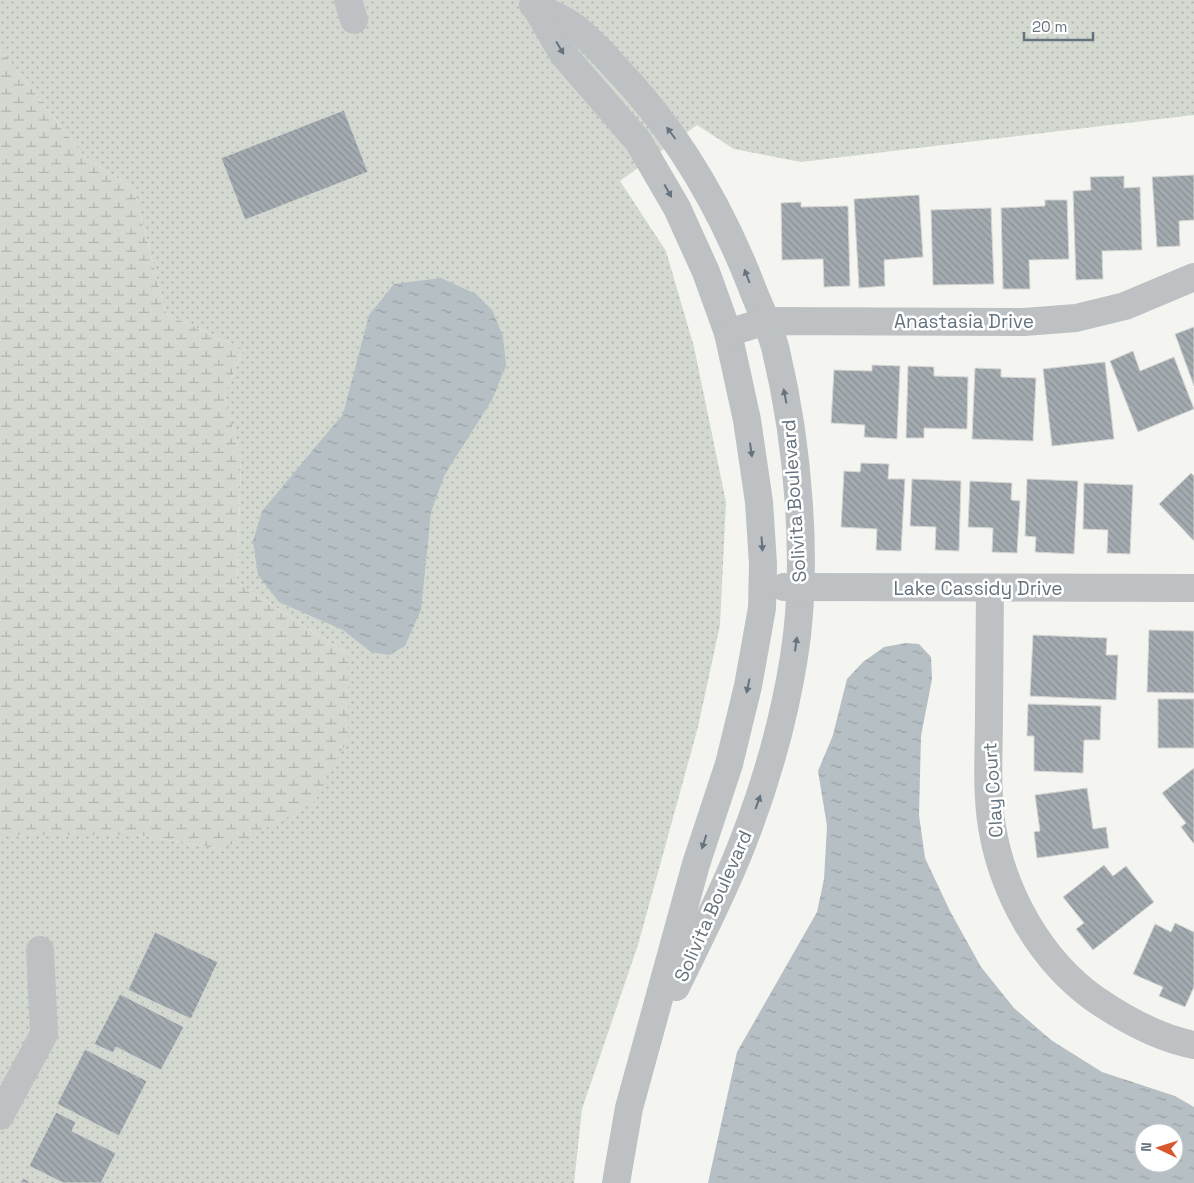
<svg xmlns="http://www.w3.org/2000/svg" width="1194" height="1183" font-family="'Space Grotesk',sans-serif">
  <defs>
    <pattern id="grass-dots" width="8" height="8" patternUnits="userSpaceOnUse" patternTransform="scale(1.25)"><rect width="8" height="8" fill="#d3d9d0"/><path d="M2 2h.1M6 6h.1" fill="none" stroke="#afb4ae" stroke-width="1.8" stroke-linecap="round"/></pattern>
    <pattern id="wetland-marsh" width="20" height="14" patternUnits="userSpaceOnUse" patternTransform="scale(1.25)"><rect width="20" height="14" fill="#d3d9d0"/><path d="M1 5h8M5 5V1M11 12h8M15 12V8" fill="none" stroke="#afb4ae"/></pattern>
    <pattern id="water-ripples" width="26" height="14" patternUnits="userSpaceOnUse" patternTransform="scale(1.25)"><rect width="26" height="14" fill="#b6c0c4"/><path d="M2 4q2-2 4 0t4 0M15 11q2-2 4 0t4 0" fill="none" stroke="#98a0a4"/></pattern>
    <pattern id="building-back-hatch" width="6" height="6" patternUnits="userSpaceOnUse" patternTransform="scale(1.25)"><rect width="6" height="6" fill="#a4abb0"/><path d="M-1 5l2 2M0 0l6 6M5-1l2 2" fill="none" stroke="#899094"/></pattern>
  </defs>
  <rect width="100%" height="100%" fill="#f4f4f0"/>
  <!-- grass -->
  <polygon fill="url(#grass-dots)" points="0,0 1194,0 1194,115 801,162 734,149 697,125 620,181 666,251 694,347 726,502 720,625 698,727 638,945 582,1109 574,1183 0,1183 0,835 137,835 222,849 348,739 348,654 237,582 241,458 224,396 244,349 166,314 134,189 84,156 0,49"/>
  <!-- wetland -->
  <polygon fill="url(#wetland-marsh)" points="0,49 84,156 134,189 166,314 244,349 224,396 241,458 237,582 348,654 348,739 313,805 222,849 137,835 0,835"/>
  <!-- water -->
  <g fill="url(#water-ripples)" fill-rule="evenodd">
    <polygon points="441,278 476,294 492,310 503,336 506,366 492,400 445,474 431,512 421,610 405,646 389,655 371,652 343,630 279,602 258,575 253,541 262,511 343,414 369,315 394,284"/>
    <path d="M906,643L919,644L931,657L932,679L921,736L919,815L925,858L950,911L981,967L1014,1008L1051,1040L1102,1072L1175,1096L1194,1107V1183H708L737,1052L817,912L824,879L827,826L818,771L833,735L847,679L863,662L884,647ZM1144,1133H1174V1163H1144Z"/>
  </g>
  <!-- building -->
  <g fill="url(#building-back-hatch)" stroke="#d5d5d3">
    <polygon points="344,110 368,172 245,220 221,158"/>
    <polygon points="1194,175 1194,220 1179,221 1180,246 1157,247 1152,177"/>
    <polygon points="1124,176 1124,188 1140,187 1142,250 1102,251 1103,279 1076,280 1073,191 1091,190 1090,177"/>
    <polygon points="919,195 923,257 884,260 885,286 859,288 854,199"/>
    <polygon points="1045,200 1067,200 1069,259 1029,260 1030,289 1003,289 1001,208 1045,206"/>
    <polygon points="801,202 801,207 848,206 850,286 824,287 823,259 782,260 781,203"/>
    <polygon points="991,208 994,284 933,285 931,210"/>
    <polygon points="1194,327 1194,386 1175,334"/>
    <polygon points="1133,351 1140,371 1174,357 1194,409 1138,432 1110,361"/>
    <polygon points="1105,362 1114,439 1052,446 1043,369"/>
    <polygon points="872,365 900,366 897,439 864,437 865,425 831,423 834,370 872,371"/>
    <polygon points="908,366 934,367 934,376 968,377 967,429 924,428 924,438 906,438"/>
    <polygon points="975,368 1001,369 1001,377 1036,378 1033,441 972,439"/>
    <polygon points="861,463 889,464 888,479 905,479 901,551 876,550 877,529 841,527 844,471 860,472"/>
    <polygon points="1191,473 1194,476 1194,541 1159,504"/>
    <polygon points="912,479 961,481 959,551 935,550 936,527 910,526"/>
    <polygon points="1027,479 1078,481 1074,554 1035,552 1036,537 1025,536"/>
    <polygon points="970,481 1012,483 1011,500 1020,501 1017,553 992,552 993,528 968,527"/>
    <polygon points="1084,483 1133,485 1130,554 1107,553 1108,530 1083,529"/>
    <polygon points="1149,630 1194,631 1194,693 1147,692"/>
    <polygon points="1033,635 1107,638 1106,655 1118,655 1116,700 1030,696"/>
    <rect x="1158" y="699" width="36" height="49"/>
    <polygon points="1028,704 1101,706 1100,740 1084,740 1083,773 1034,771 1034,736 1027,736"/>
    <polygon points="1194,768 1194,844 1181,827 1186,823 1162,793"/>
    <polygon points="1087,788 1093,829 1106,827 1109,848 1037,858 1034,832 1040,831 1035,795"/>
    <polygon points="1104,865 1113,876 1126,866 1154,902 1093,950 1076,929 1084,923 1063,897"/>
    <polygon points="1175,923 1194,932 1194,987 1185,1007 1159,996 1163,987 1133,974 1155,924 1171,932"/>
    <polygon points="155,932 218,962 191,1019 128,990"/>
    <polygon points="120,994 184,1027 161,1070 116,1047 113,1053 94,1044"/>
    <polygon points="85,1049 147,1081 119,1136 57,1104"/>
    <polygon points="56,1112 76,1122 72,1131 116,1153 101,1183 63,1183 29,1166"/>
    <polygon points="23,1178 32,1183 20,1183"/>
  </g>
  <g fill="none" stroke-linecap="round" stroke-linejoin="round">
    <!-- minor -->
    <g stroke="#bdc1c4" stroke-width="28">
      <polyline points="348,0 354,20"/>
      <path d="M533,5C547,13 564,18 576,28C590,40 603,53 615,67C676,130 719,203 751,285C759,307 771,328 776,351C798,443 809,564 794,657C784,720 766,783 743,842C724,892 699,939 676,987"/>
      <polyline points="535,6 563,54 638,141 677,208 706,272 728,333 747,420 759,502 763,564 762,608 748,686 729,764 696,864 629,1108 616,1183"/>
      <polyline points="728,333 766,321 1024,322 1076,318 1125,306 1194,277"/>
      <polyline points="784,587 1194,588"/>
      <path d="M990,588C990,630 989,672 989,713C989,751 986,790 992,827C1003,893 1040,960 1095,999C1124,1019 1159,1038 1194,1045"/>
      <polyline points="0,1116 44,1034 40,950"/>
    </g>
  </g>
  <!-- one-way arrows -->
  <defs><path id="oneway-solid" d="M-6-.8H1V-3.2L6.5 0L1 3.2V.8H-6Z" transform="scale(1.25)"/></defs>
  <g fill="#65737f">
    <use href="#oneway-solid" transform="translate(560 48) rotate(59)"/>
    <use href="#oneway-solid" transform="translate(671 133) rotate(-127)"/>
    <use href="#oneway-solid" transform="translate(668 191) rotate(61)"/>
    <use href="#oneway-solid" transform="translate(747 276) rotate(-111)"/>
    <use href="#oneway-solid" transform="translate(785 396) rotate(-101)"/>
    <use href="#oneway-solid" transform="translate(751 450) rotate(82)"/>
    <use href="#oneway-solid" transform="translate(762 544) rotate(86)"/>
    <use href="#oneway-solid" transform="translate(796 644) rotate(-82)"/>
    <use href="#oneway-solid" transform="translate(748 686) rotate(102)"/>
    <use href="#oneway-solid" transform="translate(758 802) rotate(-70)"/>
    <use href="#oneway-solid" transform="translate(704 842) rotate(108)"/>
  </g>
  <g text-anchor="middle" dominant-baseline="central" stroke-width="5" stroke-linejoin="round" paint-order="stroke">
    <!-- street labels -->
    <g font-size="19" fill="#65737f" stroke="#fff">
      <text x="964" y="321">Anastasia Drive</text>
      <text transform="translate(794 501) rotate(-94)">Solivita Boulevard</text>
      <text x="978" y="588">Lake Cassidy Drive</text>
      <text transform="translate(993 790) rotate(-94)">Clay Court</text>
      <text transform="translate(713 906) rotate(-66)">Solivita Boulevard</text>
    </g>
  </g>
  <!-- north arrow -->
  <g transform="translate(1159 1148) rotate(274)"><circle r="24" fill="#ffffff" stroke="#c1c7cc"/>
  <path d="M0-4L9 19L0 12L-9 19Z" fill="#d7582d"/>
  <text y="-8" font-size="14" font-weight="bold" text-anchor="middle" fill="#65737f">N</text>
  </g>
  <!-- scale -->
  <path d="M1024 32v8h69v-8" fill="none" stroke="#65737f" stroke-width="2.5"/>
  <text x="1032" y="32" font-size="15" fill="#65737f" stroke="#ffffff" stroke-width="4" paint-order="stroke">20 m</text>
</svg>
